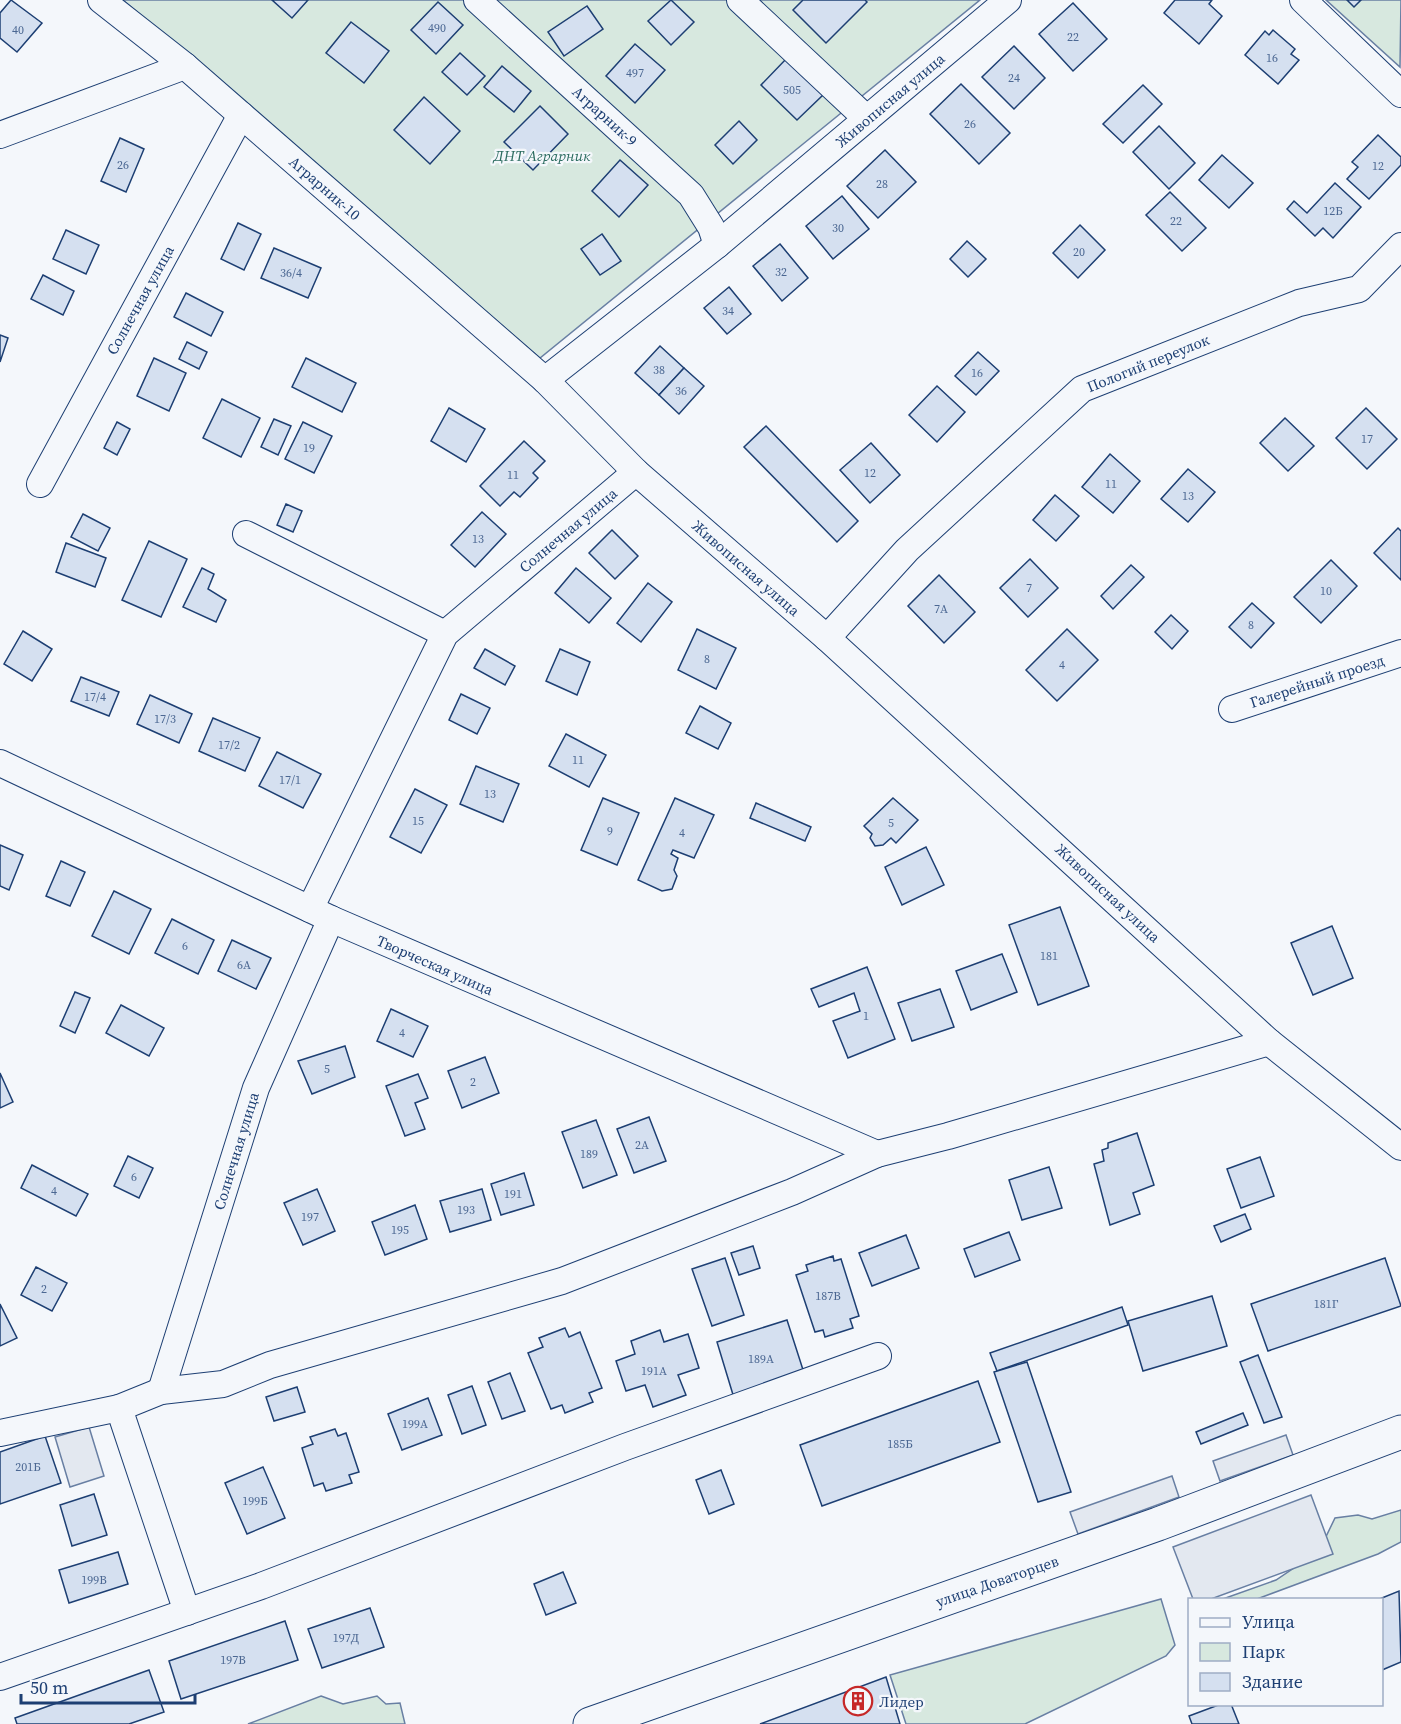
<svg xmlns="http://www.w3.org/2000/svg" width="1401" height="1724" font-family="'Source Serif 4',serif">
  <rect width="100%" height="100%" fill="#f4f7fb"/>
  <!-- green -->
  <g fill="#d7e8df" stroke="#687fa3" stroke-width="1.5">
    <polygon points="123,0 980,0 540,358"/>
    <polygon points="1326,0 1401,0 1400,67"/>
    <polygon points="1401,1510 1401,1542 1378,1554 1257,1599 1220,1600 1276,1580 1319,1551 1335,1518 1358,1515 1372,1519"/>
    <polygon points="1161,1599 1175,1645 1166,1656 1025,1724 906,1724 890,1675"/>
    <polygon points="321,1696 343,1704 377,1696 386,1704 400,1703 405,1724 248,1724"/>
  </g>
  <!-- parking -->
  <g fill="#e3e8f0" stroke="#687fa3" stroke-width="1.5">
    <polygon points="89,1427 104,1476 70,1487 55,1437"/>
    <polygon points="1286,1435 1293,1455 1220,1481 1213,1461"/>
    <polygon points="1172,1476 1179,1497 1078,1534 1070,1512"/>
    <polygon points="1311,1495 1333,1554 1211,1599 1193,1599 1173,1547"/>
  </g>
  <!-- building -->
  <g fill="#d5e0f0" stroke="#1d3f73" stroke-width="1.5">
    <polygon points="11,0 42,23 17,52 0,38 0,13"/>
    <polygon points="272,0 308,0 292,18"/>
    <polygon points="671,0 694,22 671,45 648,21"/>
    <polygon points="803,0 865,0 867,2 826,43 793,10"/>
    <polygon points="1175,0 1212,0 1209,4 1222,16 1199,44 1164,13"/>
    <polygon points="1347,0 1361,0 1354,7"/>
    <polygon points="438,2 463,25 436,54 411,30"/>
    <polygon points="1073,3 1107,39 1073,71 1039,34"/>
    <polygon points="587,6 603,29 564,56 548,32"/>
    <polygon points="351,22 389,51 364,83 326,53"/>
    <polygon points="1273,30 1295,49 1291,54 1299,60 1278,84 1245,55 1265,31 1269,35"/>
    <polygon points="635,44 665,70 635,103 606,76"/>
    <polygon points="1014,46 1045,78 1014,109 982,77"/>
    <polygon points="460,53 485,76 467,95 442,72"/>
    <polygon points="786,59 823,95 797,120 761,85"/>
    <polygon points="502,66 531,91 514,112 484,87"/>
    <polygon points="961,84 1010,133 979,164 930,114"/>
    <polygon points="1143,85 1162,104 1123,143 1103,124"/>
    <polygon points="424,97 460,131 430,164 394,130"/>
    <polygon points="540,106 568,134 533,170 504,142"/>
    <polygon points="739,121 757,140 733,164 715,145"/>
    <polygon points="1159,126 1195,163 1169,189 1133,152"/>
    <polygon points="1378,135 1401,157 1401,165 1369,199 1347,179 1358,167 1352,162"/>
    <polygon points="120,138 144,149 126,192 101,181"/>
    <polygon points="885,150 916,182 878,218 847,186"/>
    <polygon points="1222,155 1253,183 1229,208 1199,180"/>
    <polygon points="620,160 648,185 619,217 592,191"/>
    <polygon points="1335,183 1361,207 1333,238 1323,228 1315,236 1287,209 1294,201 1307,213"/>
    <polygon points="1170,192 1206,228 1182,251 1146,215"/>
    <polygon points="842,196 869,229 833,259 806,226"/>
    <polygon points="238,223 261,234 244,270 221,259"/>
    <polygon points="1080,225 1105,250 1078,278 1053,253"/>
    <polygon points="66,230 99,245 86,274 53,259"/>
    <polygon points="602,234 621,261 600,275 581,249"/>
    <polygon points="967,241 986,259 968,277 950,259"/>
    <polygon points="780,244 808,278 782,301 753,266"/>
    <polygon points="274,248 321,268 308,298 261,278"/>
    <polygon points="43,275 74,291 63,315 31,299"/>
    <polygon points="729,287 751,314 727,334 704,308"/>
    <polygon points="186,293 223,312 211,336 174,317"/>
    <polygon points="0,335 8,338 0,362"/>
    <polygon points="187,342 207,352 199,369 179,359"/>
    <polygon points="660,346 684,368 659,395 635,373"/>
    <polygon points="978,352 999,371 976,395 955,376"/>
    <polygon points="154,358 186,373 169,411 137,396"/>
    <polygon points="306,358 356,383 342,412 292,387"/>
    <polygon points="684,368 704,386 679,414 659,395"/>
    <polygon points="937,386 965,412 937,442 909,415"/>
    <polygon points="222,399 260,418 241,457 203,438"/>
    <polygon points="449,408 485,429 466,462 431,441"/>
    <polygon points="1366,408 1397,439 1367,469 1336,438"/>
    <polygon points="1285,418 1314,446 1288,471 1260,443"/>
    <polygon points="274,419 291,426 278,455 261,447"/>
    <polygon points="117,422 130,429 117,455 104,448"/>
    <polygon points="303,422 332,436 314,473 285,459"/>
    <polygon points="766,426 858,521 837,542 744,447"/>
    <polygon points="524,441 545,461 533,473 538,478 520,497 514,492 500,506 480,486"/>
    <polygon points="871,443 900,475 870,503 840,470"/>
    <polygon points="1110,454 1140,481 1113,513 1082,487"/>
    <polygon points="1188,469 1215,492 1188,522 1161,499"/>
    <polygon points="1055,495 1079,516 1056,541 1033,520"/>
    <polygon points="286,504 302,511 293,532 277,525"/>
    <polygon points="482,512 506,534 475,567 451,545"/>
    <polygon points="83,514 110,528 98,551 71,537"/>
    <polygon points="1398,528 1401,531 1401,580 1374,553"/>
    <polygon points="612,530 638,556 615,579 589,553"/>
    <polygon points="149,541 187,559 161,617 122,600"/>
    <polygon points="66,543 106,558 95,587 56,572"/>
    <polygon points="1030,559 1058,588 1028,617 1000,588"/>
    <polygon points="1331,560 1357,586 1321,623 1294,597"/>
    <polygon points="1131,565 1144,577 1113,609 1101,596"/>
    <polygon points="202,568 214,574 208,589 226,600 216,622 183,607"/>
    <polygon points="576,568 611,598 589,623 555,593"/>
    <polygon points="939,575 975,612 944,643 908,606"/>
    <polygon points="648,583 672,602 641,642 617,623"/>
    <polygon points="1252,603 1274,623 1251,648 1229,627"/>
    <polygon points="1171,615 1188,631 1172,649 1155,632"/>
    <polygon points="697,629 736,648 716,689 678,670"/>
    <polygon points="1067,629 1098,660 1057,701 1026,670"/>
    <polygon points="23,631 52,649 32,681 4,664"/>
    <polygon points="485,649 515,666 505,685 474,668"/>
    <polygon points="560,649 590,662 577,695 546,681"/>
    <polygon points="81,677 119,692 109,716 71,701"/>
    <polygon points="461,694 490,708 477,734 449,720"/>
    <polygon points="150,695 192,714 179,743 137,724"/>
    <polygon points="700,706 731,723 718,749 686,733"/>
    <polygon points="213,718 260,738 245,771 199,751"/>
    <polygon points="566,734 606,755 589,787 549,766"/>
    <polygon points="277,752 321,774 303,808 259,786"/>
    <polygon points="476,766 519,784 503,822 460,804"/>
    <polygon points="415,789 447,805 421,853 390,837"/>
    <polygon points="603,798 639,813 617,865 581,850"/>
    <polygon points="675,798 714,815 694,858 673,850 671,854 678,858 674,870 677,876 672,889 662,891 638,880"/>
    <polygon points="893,798 918,820 896,843 891,838 883,845 875,846 870,838 872,834 864,826"/>
    <polygon points="756,803 811,827 805,841 750,818"/>
    <polygon points="0,845 23,855 9,890 0,886"/>
    <polygon points="926,847 944,885 902,905 885,867"/>
    <polygon points="61,861 85,872 70,906 46,896"/>
    <polygon points="114,891 151,909 129,954 92,936"/>
    <polygon points="1060,907 1089,986 1038,1005 1009,925"/>
    <polygon points="172,919 214,940 198,974 155,953"/>
    <polygon points="1332,926 1353,978 1313,995 1291,943"/>
    <polygon points="232,940 271,958 256,989 218,971"/>
    <polygon points="1002,954 1017,992 971,1010 956,971"/>
    <polygon points="867,967 895,1039 848,1058 833,1021 860,1011 854,993 819,1007 811,989"/>
    <polygon points="940,989 954,1027 912,1041 898,1003"/>
    <polygon points="75,992 90,998 75,1033 60,1026"/>
    <polygon points="121,1005 164,1028 149,1056 106,1033"/>
    <polygon points="391,1009 428,1026 413,1057 377,1041"/>
    <polygon points="345,1046 355,1077 312,1094 298,1061"/>
    <polygon points="485,1057 499,1093 462,1108 448,1071"/>
    <polygon points="0,1073 13,1102 0,1108"/>
    <polygon points="418,1074 428,1098 415,1103 425,1129 405,1136 386,1086"/>
    <polygon points="649,1117 666,1161 634,1173 617,1129"/>
    <polygon points="596,1120 617,1175 583,1188 562,1132"/>
    <polygon points="1137,1133 1154,1185 1133,1193 1140,1214 1110,1225 1094,1164 1104,1161 1102,1150 1108,1148 1108,1143"/>
    <polygon points="128,1156 153,1168 139,1198 114,1186"/>
    <polygon points="1260,1157 1274,1196 1241,1208 1227,1169"/>
    <polygon points="32,1165 88,1194 76,1216 21,1188"/>
    <polygon points="1049,1167 1062,1208 1022,1220 1009,1180"/>
    <polygon points="524,1173 534,1205 501,1215 491,1184"/>
    <polygon points="317,1189 335,1231 303,1245 284,1203"/>
    <polygon points="482,1189 491,1220 450,1232 440,1201"/>
    <polygon points="415,1205 427,1239 385,1255 372,1222"/>
    <polygon points="1245,1214 1251,1229 1221,1242 1214,1226"/>
    <polygon points="1009,1232 1020,1260 975,1277 964,1249"/>
    <polygon points="906,1235 919,1268 872,1286 859,1253"/>
    <polygon points="753,1246 760,1268 739,1275 731,1253"/>
    <polygon points="833,1256 834,1261 841,1259 859,1316 850,1319 853,1328 825,1337 823,1330 815,1332 796,1275 808,1271 806,1265"/>
    <polygon points="725,1258 744,1315 712,1326 692,1269"/>
    <polygon points="1385,1258 1401,1306 1268,1351 1251,1304"/>
    <polygon points="36,1267 67,1283 52,1311 21,1295"/>
    <polygon points="1212,1296 1227,1346 1143,1371 1128,1321"/>
    <polygon points="0,1304 17,1338 0,1346"/>
    <polygon points="1122,1307 1128,1325 997,1371 990,1353"/>
    <polygon points="787,1320 805,1376 734,1398 717,1342"/>
    <polygon points="565,1328 569,1337 580,1332 602,1388 589,1393 593,1402 565,1413 562,1405 551,1409 528,1353 543,1347 539,1338"/>
    <polygon points="660,1330 664,1342 688,1334 699,1368 678,1375 686,1395 653,1407 645,1385 626,1391 616,1361 635,1354 631,1341"/>
    <polygon points="1258,1355 1282,1417 1264,1423 1240,1362"/>
    <polygon points="1027,1362 1071,1492 1038,1502 994,1372"/>
    <polygon points="510,1373 525,1411 502,1419 488,1382"/>
    <polygon points="978,1381 1000,1442 822,1506 800,1445"/>
    <polygon points="472,1386 486,1425 462,1434 448,1395"/>
    <polygon points="297,1387 305,1412 274,1421 266,1397"/>
    <polygon points="428,1398 442,1435 402,1450 388,1414"/>
    <polygon points="1243,1413 1248,1425 1201,1444 1196,1432"/>
    <polygon points="335,1429 338,1436 346,1433 359,1472 349,1475 352,1483 326,1491 323,1483 314,1486 302,1448 313,1444 310,1437"/>
    <polygon points="45,1436 61,1483 0,1504 0,1452"/>
    <polygon points="263,1467 285,1518 247,1534 225,1483"/>
    <polygon points="721,1470 734,1504 709,1514 696,1480"/>
    <polygon points="94,1494 107,1535 72,1546 60,1505"/>
    <polygon points="118,1552 128,1584 69,1603 59,1570"/>
    <polygon points="563,1572 576,1603 546,1615 534,1584"/>
    <polygon points="1399,1591 1401,1662 1382,1670 1382,1600 1377,1600"/>
    <polygon points="370,1608 384,1647 322,1668 308,1629"/>
    <polygon points="285,1621 298,1660 181,1699 169,1661"/>
    <polygon points="149,1670 164,1712 129,1724 17,1724 15,1718"/>
    <polygon points="886,1677 900,1724 760,1724"/>
    <polygon points="1221,1704 1231,1704 1239,1724 1192,1724 1189,1716"/>
  </g>
  <g fill="none" stroke-linecap="round" stroke-linejoin="round">
    <!-- minor casing -->
    <g stroke="#1d3f73" stroke-width="28">
      <g id="minor">
        <polyline points="101,0 185,66 545,380 636,472 827,638 1269,1042 1401,1147"/>
        <polyline points="477,0 691,195 711,227 717,245"/>
        <polyline points="740,0 867,119"/>
        <polyline points="1303,0 1401,94"/>
        <polyline points="0,135 185,66"/>
        <polyline points="545,380 717,245 1008,0"/>
        <polyline points="40,484 241,115"/>
        <polyline points="246,534 445,634"/>
        <polyline points="827,638 907,550 1082,389 1299,303 1359,289 1401,246"/>
        <polyline points="1232,709 1401,653"/>
        <polyline points="0,763 331,919 877,1154"/>
        <polyline points="310,909 445,634 636,472"/>
        <polyline points="161,1391 256,1088 331,919"/>
        <polyline points="0,1433 119,1408"/>
        <polyline points="187,1612 119,1408 161,1391 223,1384 270,1365 562,1281 792,1192 877,1154 948,1136 1269,1042"/>
        <polyline points="0,1677 261,1586 625,1447 878,1356"/>
      </g>
    </g>
    <!-- major casing -->
    <g stroke="#1d3f73" stroke-width="35">
      <polyline id="major" points="590,1724 1158,1524 1401,1432"/>
    </g>
    <!-- minor -->
    <use href="#minor" stroke="#f4f7fb" stroke-width="26"/>
    <!-- major -->
    <use href="#major" stroke="#f4f7fb" stroke-width="33"/>
  </g>
  <!-- icons -->
  <defs>
    <g id="building-ring" transform="scale(1.5)"><circle r="9.5" fill="#f4f7fb" stroke="#c62828" stroke-width="1.5"/><path d="M-4-6H4V6H1V3H-1V6H-4ZM-2.5-4.3h1.7v1.8h-1.7ZM.8-4.3h1.7v1.8H.8ZM-2.5-1h1.7V.8h-1.7ZM.8-1h1.7V.8H.8Z" fill="#c62828"/></g>
  </defs>
  <g fill-rule="evenodd">
    <use href="#building-ring" x="858" y="1701"/>
  </g>
  <g text-anchor="middle" dominant-baseline="central" stroke-width="4.5" stroke-linejoin="round" paint-order="stroke">
    <!-- number labels -->
    <g font-size="12" fill="#4b6792">
      <text x="437" y="28">490</text>
      <text x="18" y="30">40</text>
      <text x="1073" y="37">22</text>
      <text x="1272" y="58">16</text>
      <text x="635" y="73">497</text>
      <text x="1014" y="78">24</text>
      <text x="792" y="90">505</text>
      <text x="970" y="124">26</text>
      <text x="123" y="165">26</text>
      <text x="1378" y="166">12</text>
      <text x="882" y="184">28</text>
      <text x="1333" y="211">12Б</text>
      <text x="1176" y="221">22</text>
      <text x="838" y="228">30</text>
      <text x="1079" y="252">20</text>
      <text x="781" y="272">32</text>
      <text x="291" y="273">36/4</text>
      <text x="728" y="311">34</text>
      <text x="659" y="370">38</text>
      <text x="977" y="373">16</text>
      <text x="681" y="391">36</text>
      <text x="1367" y="439">17</text>
      <text x="309" y="448">19</text>
      <text x="870" y="473">12</text>
      <text x="513" y="475">11</text>
      <text x="1111" y="484">11</text>
      <text x="1188" y="496">13</text>
      <text x="478" y="539">13</text>
      <text x="1029" y="588">7</text>
      <text x="1326" y="591">10</text>
      <text x="941" y="609">7А</text>
      <text x="1251" y="625">8</text>
      <text x="707" y="659">8</text>
      <text x="1062" y="665">4</text>
      <text x="95" y="697">17/4</text>
      <text x="165" y="719">17/3</text>
      <text x="229" y="745">17/2</text>
      <text x="578" y="760">11</text>
      <text x="290" y="780">17/1</text>
      <text x="490" y="794">13</text>
      <text x="418" y="821">15</text>
      <text x="891" y="823">5</text>
      <text x="610" y="831">9</text>
      <text x="682" y="833">4</text>
      <text x="185" y="946">6</text>
      <text x="1049" y="956">181</text>
      <text x="244" y="965">6А</text>
      <text x="866" y="1016">1</text>
      <text x="402" y="1033">4</text>
      <text x="327" y="1069">5</text>
      <text x="473" y="1082">2</text>
      <text x="642" y="1145">2А</text>
      <text x="589" y="1154">189</text>
      <text x="134" y="1177">6</text>
      <text x="54" y="1191">4</text>
      <text x="513" y="1194">191</text>
      <text x="466" y="1210">193</text>
      <text x="310" y="1217">197</text>
      <text x="400" y="1230">195</text>
      <text x="44" y="1289">2</text>
      <text x="828" y="1296">187В</text>
      <text x="1326" y="1304">181Г</text>
      <text x="761" y="1359">189А</text>
      <text x="654" y="1371">191А</text>
      <text x="415" y="1424">199А</text>
      <text x="900" y="1444">185Б</text>
      <text x="28" y="1467">201Б</text>
      <text x="255" y="1501">199Б</text>
      <text x="94" y="1580">199В</text>
      <text x="346" y="1638">197Д</text>
      <text x="233" y="1660">197В</text>
    </g>
    <!-- street labels -->
    <g font-size="15" fill="#1d3f73" stroke="#f4f7fb">
      <text transform="translate(890 100) rotate(-40)">Живописная улица</text>
      <text transform="translate(605 116) rotate(42)">Аграрник-9</text>
      <text transform="translate(325 188) rotate(41)">Аграрник-10</text>
      <text transform="translate(140 300) rotate(-61)">Солнечная улица</text>
      <text transform="translate(1148 363) rotate(-22)">Пологий переулок</text>
      <text transform="translate(568 530) rotate(-40)">Солнечная улица</text>
      <text transform="translate(746 568) rotate(41)">Живописная улица</text>
      <text transform="translate(1317 681) rotate(-18)">Галерейный проезд</text>
      <text transform="translate(1108 893) rotate(43)">Живописная улица</text>
      <text transform="translate(435 965) rotate(24)">Творческая улица</text>
      <text transform="translate(236 1151) rotate(-73)">Солнечная улица</text>
      <text transform="translate(997 1581) rotate(-19)">улица Доваторцев</text>
    </g>
    <!-- park labels -->
    <g font-size="15" font-style="italic" fill="#2c6c60" stroke="#f4f7fb">
      <text x="542" y="155">ДНТ Аграрник</text>
    </g>
    <!-- poi labels -->
    <g font-size="15" fill="#1d3f73" stroke="#f4f7fb" text-anchor="start">
      <text x="879" y="1701">Лидер</text>
    </g>
  </g>
  <!-- legend -->
  <rect x="1188" y="1598" width="195" height="108" fill="#f4f7fb" stroke="#9eadc5" stroke-width="1.5"/>
  <rect x="1200" y="1618" width="30" height="9" fill="#f4f7fb" stroke="#9eadc5" stroke-width="1.5"/>
  <text x="1242" y="1628" font-size="18" fill="#1d3f73">Улица</text>
  <rect x="1200" y="1643" width="30" height="18" fill="#d7e8df" stroke="#9eadc5" stroke-width="1.5"/>
  <text x="1242" y="1658" font-size="18" fill="#1d3f73">Парк</text>
  <rect x="1200" y="1673" width="30" height="18" fill="#d5e0f0" stroke="#9eadc5" stroke-width="1.5"/>
  <text x="1242" y="1688" font-size="18" fill="#1d3f73">Здание</text>
  <!-- scale -->
  <path d="M21 1694v9h174v-9" fill="none" stroke="#1d3f73" stroke-width="3"/>
  <text x="30" y="1694" font-size="18" fill="#1d3f73" stroke="#f4f7fb" stroke-width="4.5" paint-order="stroke">50 m</text>
</svg>
